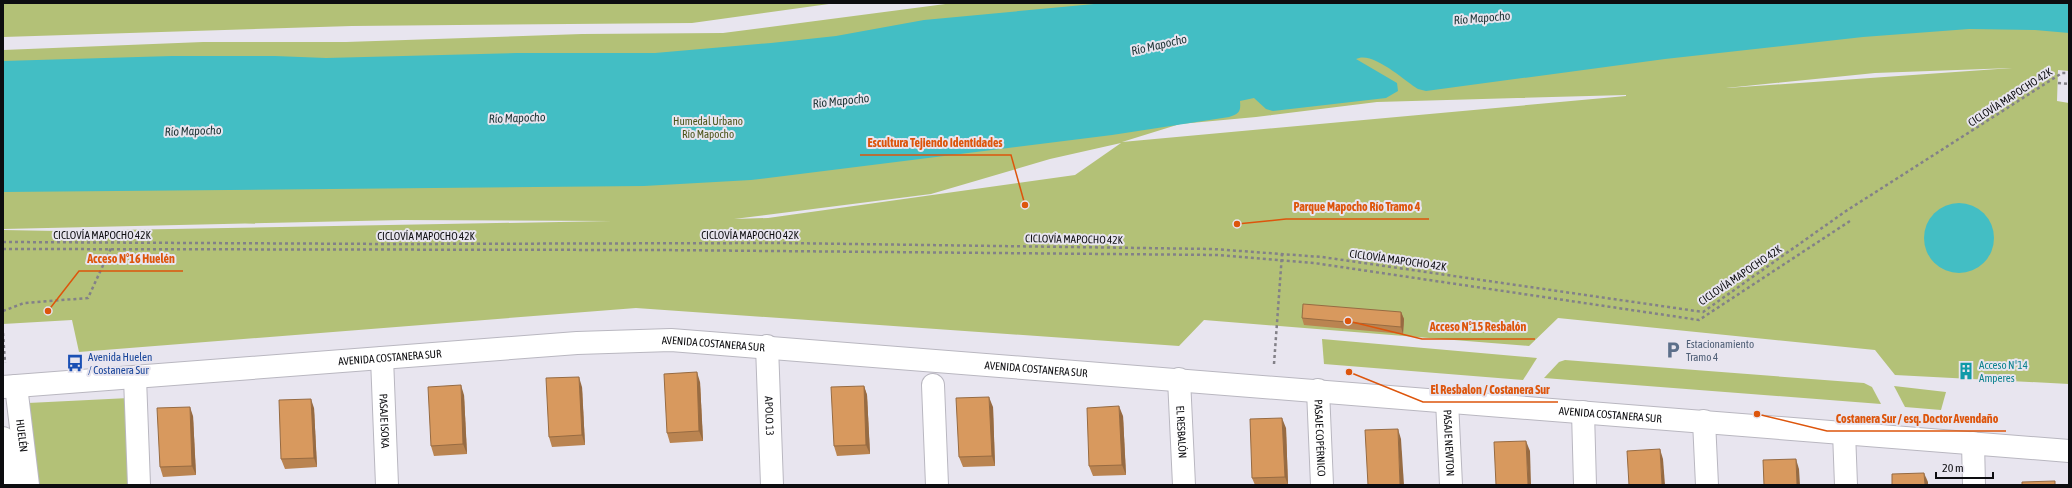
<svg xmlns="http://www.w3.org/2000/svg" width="2072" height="488" font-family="'Asap Condensed',sans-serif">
  <rect width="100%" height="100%" fill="#e8e5ef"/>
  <!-- green -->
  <g fill="#b3c177" fill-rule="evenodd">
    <polygon points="3,3 836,3 692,23 352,26 3,37"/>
    <path d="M953,3H2069V71L2058,70L2057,101L2069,103V384L1895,375L1875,350L1558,318L1529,346L1204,320L1179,346L636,308L79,352L72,320L3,324V230L58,231L612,221L403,220L3,229V50L203,42H346L582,34L723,33ZM2012,68L1727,88H1726L1875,73ZM1626,95V96L1122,142L1180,124L1256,117L1377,102ZM1121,143L1075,175L768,218L734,219L931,194L1050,159Z"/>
    <polygon points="1322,339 1537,358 1523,380 1324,364"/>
    <polygon points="1565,360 1864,383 1872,387 1881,404 1544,378 1559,362"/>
    <polygon points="1894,386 1946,392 1941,410 1905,407"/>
    <polygon points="129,398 132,485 39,485 28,403"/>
  </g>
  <!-- water -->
  <g fill="#43bec4">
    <path d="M1105,3H2069V33L2035,30L1969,29L1863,37L1665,59L1426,91L1418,89C1405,81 1372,50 1356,59L1397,83L1398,91L1386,98L1273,111L1266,109L1254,98L1240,101C1241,112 1239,114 1229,117L1112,135L751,180L644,186L3,192V61L172,56H275L326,58L517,53H655L771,43L836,36L924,20Z"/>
    <circle cx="1959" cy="238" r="35"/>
  </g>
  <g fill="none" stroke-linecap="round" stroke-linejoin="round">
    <!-- minor casing -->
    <g stroke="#b9b7c0" stroke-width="24">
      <g id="minor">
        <path id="s1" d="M767,346L772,485"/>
        <path id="s2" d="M382,358L387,485"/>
        <polyline points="135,378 139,485"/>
        <path id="s3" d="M1179,379L1184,485"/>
        <polyline points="933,385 937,485"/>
        <path id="s4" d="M1318,390L1322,485"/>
        <path id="s5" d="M1447,401L1451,485"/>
        <polyline points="1583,412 1585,485"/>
        <polyline points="1704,421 1707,485"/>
        <polyline points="1844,432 1846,485"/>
        <polyline points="1973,443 1974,485"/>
      </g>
    </g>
    <!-- secondary casing -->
    <g stroke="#b9b7c0" stroke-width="24">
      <g id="secondary">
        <path id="s6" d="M16,386L28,485"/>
        <path id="s7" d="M3,387L577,343L671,340L2069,451"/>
        <polyline points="3,438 15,485"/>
      </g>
    </g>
    <!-- path -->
    <g stroke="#838188" stroke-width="2.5" stroke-dasharray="3 3" stroke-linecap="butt">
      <polyline points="2058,83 2069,84"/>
      <polyline points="3,242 391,244 781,243 1213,249 1322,257 1703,312 1846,211 2062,73 2069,73"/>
      <polyline points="3,249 661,250 1218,255 1314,263 1699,320 1850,221"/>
      <polyline points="3,311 24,303 88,298 111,248"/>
      <polyline points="3,333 5,363"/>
      <polyline points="1274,364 1282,254"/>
    </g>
    <!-- minor -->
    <use href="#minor" stroke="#fff" stroke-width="22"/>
    <!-- secondary -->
    <use href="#secondary" stroke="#fff" stroke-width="22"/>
  </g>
  <!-- wall -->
  <g fill="#ba8451">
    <polygon points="1401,312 1404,319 1403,334 1304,325 1302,318"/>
    <polygon points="700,382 703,441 670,443 667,433"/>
    <polygon points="864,386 867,395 870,454 837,456 834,446"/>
    <polygon points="582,387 585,445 552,447 549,437"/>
    <polygon points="464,395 467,454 434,456 431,446"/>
    <polygon points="993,407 995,466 963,467 959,457"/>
    <polygon points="314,408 317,467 285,469 281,459"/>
    <polygon points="193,416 196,475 163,477 160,467"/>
    <polygon points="1123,416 1126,475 1093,476 1089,466"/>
    <polygon points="1286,428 1288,485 1255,485 1252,478"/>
  </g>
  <!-- shaded-wall -->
  <g fill="#976b42">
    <polygon points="1401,312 1404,319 1403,334 1401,327"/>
    <polygon points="697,372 700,382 703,441 699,431"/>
    <polygon points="579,377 582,387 585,445 582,435"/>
    <polygon points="461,385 464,395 467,454 463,444"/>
    <polygon points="864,386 867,395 870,454 866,445"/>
    <polygon points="989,397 993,407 995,466 992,456"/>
    <polygon points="311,399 314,408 317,467 314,458"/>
    <polygon points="1119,406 1123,416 1126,475 1122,465"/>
    <polygon points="190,407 193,416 196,475 192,466"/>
    <polygon points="1282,418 1286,428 1288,485 1285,477"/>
    <polygon points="1398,429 1401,439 1404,485 1400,485"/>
    <polygon points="1526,441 1530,451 1531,485 1528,485"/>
    <polygon points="1660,449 1663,459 1665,485 1662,485"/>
    <polygon points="1796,459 1799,469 1800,485 1797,485"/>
    <polygon points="1924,473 1928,482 1928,485 1925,485"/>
  </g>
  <!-- building -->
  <g fill="#d8995e" stroke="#976b42">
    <polygon points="1303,304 1401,312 1401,327 1302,318"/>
    <polygon points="697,372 699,431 667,433 664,374"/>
    <polygon points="579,377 582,435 549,437 546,378"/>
    <polygon points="461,385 463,444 431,446 428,387"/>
    <polygon points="864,386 866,445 834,446 831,387"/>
    <polygon points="989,397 992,456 959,457 956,398"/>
    <polygon points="311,399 314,458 281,459 279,400"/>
    <polygon points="1119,406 1122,465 1089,466 1087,408"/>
    <polygon points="190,407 192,466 160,467 157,408"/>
    <polygon points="1282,418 1285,477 1252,478 1250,419"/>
    <polygon points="1398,429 1400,485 1368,485 1365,430"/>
    <polygon points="1526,441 1528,485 1496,485 1494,442"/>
    <polygon points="1660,449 1662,485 1629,485 1627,451"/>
    <polygon points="1796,459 1797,485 1764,485 1763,460"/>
    <polygon points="1924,473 1925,485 1892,485 1892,474"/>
    <polygon points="2055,481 2055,485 2022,485 2022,482"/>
  </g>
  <!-- icons -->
  <defs>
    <g id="parking-bare" transform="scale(1.38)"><path d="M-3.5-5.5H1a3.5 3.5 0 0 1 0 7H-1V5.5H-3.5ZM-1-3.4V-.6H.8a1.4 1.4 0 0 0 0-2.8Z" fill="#5c6f8a" stroke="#e8e5ef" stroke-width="2.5" paint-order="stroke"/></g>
    <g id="bus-bare" transform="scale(1.38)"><path d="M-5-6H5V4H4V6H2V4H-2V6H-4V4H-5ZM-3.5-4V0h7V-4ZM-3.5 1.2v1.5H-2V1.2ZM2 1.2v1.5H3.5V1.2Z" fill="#1a4fb4" stroke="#e8e5ef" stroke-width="2.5" paint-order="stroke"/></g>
    <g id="building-bare" transform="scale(1.38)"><path d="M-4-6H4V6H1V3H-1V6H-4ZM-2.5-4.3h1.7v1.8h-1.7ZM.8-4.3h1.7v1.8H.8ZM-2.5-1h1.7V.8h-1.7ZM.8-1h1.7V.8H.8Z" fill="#0f9aa8" stroke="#e8e5ef" stroke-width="2.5" paint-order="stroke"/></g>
  </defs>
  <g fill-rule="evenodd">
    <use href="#parking-bare" x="1673" y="350"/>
    <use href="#bus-bare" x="75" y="363"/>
    <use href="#building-bare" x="1966" y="371"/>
  </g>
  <g text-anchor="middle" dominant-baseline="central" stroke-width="4" stroke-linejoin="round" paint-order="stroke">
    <!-- street labels -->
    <g font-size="11" fill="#0d0d10" stroke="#e8e5ef">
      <text transform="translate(2010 97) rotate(-33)">CICLOVÍA MAPOCHO 42K</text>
      <text x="102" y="235">CICLOVÍA MAPOCHO 42K</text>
      <text x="750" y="235">CICLOVÍA MAPOCHO 42K</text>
      <text x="426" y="236">CICLOVÍA MAPOCHO 42K</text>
      <text transform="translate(1074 239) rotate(1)">CICLOVÍA MAPOCHO 42K</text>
      <text transform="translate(1398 260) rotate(8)">CICLOVÍA MAPOCHO 42K</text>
      <text transform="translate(1740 275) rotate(-34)">CICLOVÍA MAPOCHO 42K</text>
      <text stroke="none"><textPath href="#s7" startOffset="712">AVENIDA COSTANERA SUR</textPath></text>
      <text stroke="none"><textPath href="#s7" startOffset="388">AVENIDA COSTANERA SUR</textPath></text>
      <text stroke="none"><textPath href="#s7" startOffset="1036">AVENIDA COSTANERA SUR</textPath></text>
      <text stroke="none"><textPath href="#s7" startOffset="1612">AVENIDA COSTANERA SUR</textPath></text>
      <text stroke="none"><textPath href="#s1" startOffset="70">APOLO 13</textPath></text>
      <text stroke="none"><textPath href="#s2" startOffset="63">PASAJE ISOKA</textPath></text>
      <text stroke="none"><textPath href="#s3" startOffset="53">EL RESBALÓN</textPath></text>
      <text stroke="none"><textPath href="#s6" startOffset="50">HUELÉN</textPath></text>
      <text stroke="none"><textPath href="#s4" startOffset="48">PASAJE COPÉRNICO</textPath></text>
      <text stroke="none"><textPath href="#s5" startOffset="42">PASAJE NEWTON</textPath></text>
    </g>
    <!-- park labels -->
    <g font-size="11" fill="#4c551a" stroke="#e8e5ef">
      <text x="708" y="121">Humedal Urbano<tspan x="708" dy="13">Río Mapocho</tspan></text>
    </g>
    <!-- service labels -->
    <g font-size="11" fill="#4e5e75" stroke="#e8e5ef" text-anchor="start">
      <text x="1686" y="344">Estacionamiento<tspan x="1686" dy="13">Tramo 4</tspan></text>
    </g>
    <!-- transit labels -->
    <g font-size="11" fill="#164399" stroke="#e8e5ef" text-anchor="start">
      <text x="88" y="357">Avenida Huelen<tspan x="88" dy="13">/ Costanera Sur</tspan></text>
    </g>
    <!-- culture labels -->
    <g font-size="11" fill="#0d838f" stroke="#e8e5ef" text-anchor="start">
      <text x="1979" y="365">Acceso N°14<tspan x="1979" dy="13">Amperes</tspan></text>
    </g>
    <!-- water labels -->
    <g font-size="12" font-style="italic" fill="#1d3334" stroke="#e8e5ef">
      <text transform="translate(1482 18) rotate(-5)">Río Mapocho</text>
      <text transform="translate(1159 45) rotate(-13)">Río Mapocho</text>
      <text transform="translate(841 101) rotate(-6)">Río Mapocho</text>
      <text transform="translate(517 118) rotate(-2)">Río Mapocho</text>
      <text transform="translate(193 131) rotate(-2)">Río Mapocho</text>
    </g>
  </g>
  <!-- callouts -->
  <path fill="none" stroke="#dd550c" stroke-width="1.5" d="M1025 205L1011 155H860M1237 224L1286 219H1429M48 311L79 271H183M1348 321L1422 339H1535M1349 372L1423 402H1558M1757 414L1827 431H2006"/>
  <g fill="#dd550c" stroke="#e8e5ef" stroke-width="1.5">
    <circle cx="1025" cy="205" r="4"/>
    <circle cx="1237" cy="224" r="4"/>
    <circle cx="48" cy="311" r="4"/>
    <circle cx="1348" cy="321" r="4"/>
    <circle cx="1349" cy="372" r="4"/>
    <circle cx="1757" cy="414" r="4"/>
  </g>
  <g font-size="12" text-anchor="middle" font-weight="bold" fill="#dd550c" stroke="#e8e5ef" stroke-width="4" stroke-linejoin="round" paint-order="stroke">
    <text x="935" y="147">Escultura Tejiendo Identidades</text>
    <text x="1357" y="211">Parque Mapocho Río Tramo 4</text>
    <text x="131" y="263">Acceso N°16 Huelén</text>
    <text x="1478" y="331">Acceso N°15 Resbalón</text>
    <text x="1490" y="394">El Resbalon / Costanera Sur</text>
    <text x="1917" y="423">Costanera Sur / esq. Doctor Avendaño</text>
  </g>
  <!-- border -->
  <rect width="2072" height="488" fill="none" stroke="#0d0d10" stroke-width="8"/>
  <!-- scale -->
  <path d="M1936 472v6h57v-6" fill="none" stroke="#0d0d10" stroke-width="2"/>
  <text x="1942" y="472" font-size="12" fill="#0d0d10" stroke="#e8e5ef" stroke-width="3" paint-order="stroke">20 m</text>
</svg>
